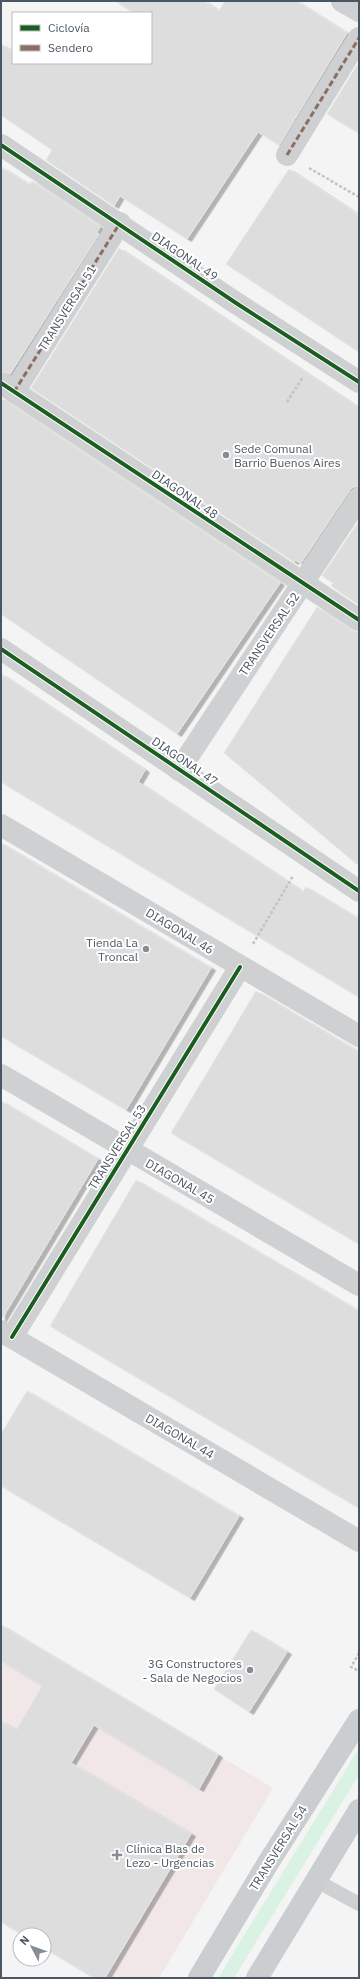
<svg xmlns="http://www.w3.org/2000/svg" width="360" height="1979" font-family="'IBM Plex Sans',sans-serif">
  <defs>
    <filter id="shadow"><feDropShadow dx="4.5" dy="2.5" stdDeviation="0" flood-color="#0004"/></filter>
  </defs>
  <rect width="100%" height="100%" fill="#f4f4f4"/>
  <!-- medical -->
  <polygon fill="#f1e7e6" points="1,1625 273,1788 159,1978 94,1978 44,1935 23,1935 1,1922"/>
  <!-- green -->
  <polygon fill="#d9f2e3" points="359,1748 359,1775 234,1978 218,1978"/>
  <!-- building -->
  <g fill="#ddddde" stroke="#e5e6e7" filter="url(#shadow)">
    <polygon points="115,1 204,1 219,11 225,1 296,1 347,33 279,145 258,132 187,239 120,196 114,206 46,160 52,150 1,115 1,44 13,52 13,63 151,63 151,13 134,13"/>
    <polygon points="359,62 359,133 327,114"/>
    <polygon points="1,167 30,185 32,181 100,227 97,232 99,234 10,374 1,371"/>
    <polygon points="289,169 359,215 359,352 226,264"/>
    <polygon points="119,248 359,408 359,486 353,487 349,491 301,563 295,560 294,562 31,388"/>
    <polygon points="1,398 280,583 177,734 1,614"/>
    <polygon points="359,521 359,605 331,586 333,583 322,576"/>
    <polygon points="317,607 352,630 359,632 359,866 224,753"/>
    <polygon points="1,674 145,770 138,782 303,892 306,887 359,919 359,997 1,782"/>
    <polygon points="1,843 211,968 126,1110 1,1036"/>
    <polygon points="256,991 359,1052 359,1244 171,1133"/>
    <polygon points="1,1101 98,1159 2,1319 1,1319"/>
    <polygon points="136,1180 359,1311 359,1508 50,1326"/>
    <polygon points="27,1391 239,1516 190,1598 1,1486 1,1434"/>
    <polygon points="1,1625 218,1755 199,1789 94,1725 71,1763 191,1834 105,1978 94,1978 44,1948 44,1935 23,1935 1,1922 1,1721 16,1730 42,1686 1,1661"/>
    <polygon points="251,1630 287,1652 249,1712 214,1689"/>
  </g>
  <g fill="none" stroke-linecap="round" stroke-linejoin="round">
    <!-- path -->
    <g stroke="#bcc7c4" stroke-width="2.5" stroke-dasharray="3 2" stroke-linecap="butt">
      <polyline points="309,168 359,197"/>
      <polyline points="287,402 303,377"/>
      <polyline points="253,944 293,876"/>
      <polyline points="359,1653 351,1667 359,1671"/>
    </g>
    <!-- lane -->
    <polyline stroke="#ced0d2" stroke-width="14" points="315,1880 359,1904"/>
    <!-- street -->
    <g stroke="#ced0d2" stroke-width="22">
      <polyline points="1,145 236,303 359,382"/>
      <polyline points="287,155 359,38"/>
      <polyline points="1,383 359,620"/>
      <polyline points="14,392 120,223"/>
      <polyline points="1,649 359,891"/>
      <polyline points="179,770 359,498"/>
      <polyline points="1,825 359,1036"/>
      <polyline points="1,1075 359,1285"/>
      <polyline points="1,1331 359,1541"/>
      <polyline points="12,1337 240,967"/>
    </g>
    <!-- secondary -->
    <polyline stroke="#ced0d4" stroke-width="22" points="342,1 359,11"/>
    <!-- primary -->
    <g stroke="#caced1" stroke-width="22">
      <polyline points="199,1978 268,1863 359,1720"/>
      <polyline points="257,1978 359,1810"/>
    </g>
    <!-- quiet -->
    <g stroke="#8d6e63" stroke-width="3" stroke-dasharray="6 3" stroke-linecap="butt">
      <polyline points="287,155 359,38"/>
      <polyline points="14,392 120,223"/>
    </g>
    <!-- cycleway casing -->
    <g stroke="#fff" stroke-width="6">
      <g id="cycleway">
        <polyline points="1,145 236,303 359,382"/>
        <polyline points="1,383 359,620"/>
        <polyline points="1,649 359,891"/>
        <polyline points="12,1337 240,967"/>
      </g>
    </g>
    <!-- cycleway -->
    <use href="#cycleway" stroke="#1b5e20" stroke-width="4"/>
  </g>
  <!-- markers -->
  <g fill="#868d94" stroke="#fff" stroke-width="1.5">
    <circle cx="226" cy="455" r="4"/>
    <circle cx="146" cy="949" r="4"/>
    <circle cx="250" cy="1670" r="4"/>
    <path d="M115 1849h4v4h4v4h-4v4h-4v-4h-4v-4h4z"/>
  </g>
  <g text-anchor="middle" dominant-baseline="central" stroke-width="4" stroke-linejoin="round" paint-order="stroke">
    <!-- street labels -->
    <g font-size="12" fill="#4a5661" stroke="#fff">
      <text transform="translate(185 256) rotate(34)">DIAGONAL 49</text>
      <text transform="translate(67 308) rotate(-58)">TRANSVERSAL 51</text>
      <text transform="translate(185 494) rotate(34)">DIAGONAL 48</text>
      <text transform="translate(269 634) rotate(-56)">TRANSVERSAL 52</text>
      <text transform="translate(185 761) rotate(34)">DIAGONAL 47</text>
      <text transform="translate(180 931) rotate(31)">DIAGONAL 46</text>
      <text transform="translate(117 1147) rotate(-58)">TRANSVERSAL 53</text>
      <text transform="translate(180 1181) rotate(30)">DIAGONAL 45</text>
      <text transform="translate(180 1436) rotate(30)">DIAGONAL 44</text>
      <text transform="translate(278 1848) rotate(-58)">TRANSVERSAL 54</text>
    </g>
    <!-- poi labels -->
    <g font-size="12" fill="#4a5661" stroke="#fff" text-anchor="start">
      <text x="234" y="448">Sede Comunal<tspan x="234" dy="14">Barrio Buenos Aires</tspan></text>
      <text x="138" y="942" text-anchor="end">Tienda La<tspan x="138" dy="14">Troncal</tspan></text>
      <text x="242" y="1663" text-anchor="end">3G Constructores<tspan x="242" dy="14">- Sala de Negocios</tspan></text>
      <text x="126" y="1848">Clínica Blas de<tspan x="126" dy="14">Lezo - Urgencias</tspan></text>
    </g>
  </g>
  <!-- border -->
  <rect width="360" height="1979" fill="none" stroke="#4a5661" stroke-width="4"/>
  <!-- legend -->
  <rect x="12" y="12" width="140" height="52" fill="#ffffff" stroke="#b7bbc0"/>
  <rect x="20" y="25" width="20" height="6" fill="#1b5e20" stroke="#b7bbc0"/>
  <text x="48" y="32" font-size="12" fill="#4a5661">Ciclovía</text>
  <rect x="20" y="45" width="20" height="6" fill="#8d6e63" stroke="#b7bbc0"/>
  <text x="48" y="52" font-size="12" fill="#4a5661">Sendero</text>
  <!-- north arrow -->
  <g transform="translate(32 1947) rotate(311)"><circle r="19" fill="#ffffff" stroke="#b7bbc0"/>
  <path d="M0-3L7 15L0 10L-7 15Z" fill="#868d94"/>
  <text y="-6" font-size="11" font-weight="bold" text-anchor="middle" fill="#4a5661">N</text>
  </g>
</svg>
